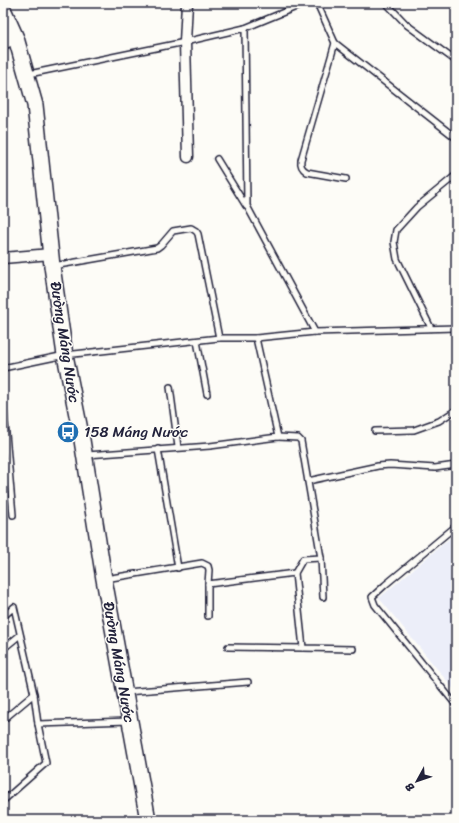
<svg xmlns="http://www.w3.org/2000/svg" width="459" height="823" font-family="Sriracha,sans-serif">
  <rect width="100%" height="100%" fill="#fdfcf7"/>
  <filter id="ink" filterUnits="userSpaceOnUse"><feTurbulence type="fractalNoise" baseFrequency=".025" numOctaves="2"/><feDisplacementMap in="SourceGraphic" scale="8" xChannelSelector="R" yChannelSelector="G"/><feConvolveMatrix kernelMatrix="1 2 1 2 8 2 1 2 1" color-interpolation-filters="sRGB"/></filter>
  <g filter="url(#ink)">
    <!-- built -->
    <polygon fill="#eceef9" points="456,533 456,692 379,598"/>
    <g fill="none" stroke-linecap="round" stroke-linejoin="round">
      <!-- service casing -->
      <g stroke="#22223b" stroke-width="8">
        <g id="service">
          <polyline points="317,3 335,43 456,138"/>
          <polyline points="386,3 407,25 456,61"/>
          <polyline points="245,28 247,206 315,332"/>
          <path d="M335,43L301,160C300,166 302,169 307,172L346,179"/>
          <polyline points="29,74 185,42 245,28 306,3"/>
          <polyline points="217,159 246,206"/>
          <polyline points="53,266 157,248 161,245 173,231 191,228 196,231 198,234 219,338"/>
          <polyline points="431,328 397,259 394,242 396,230 417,207 456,175"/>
          <polyline points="197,341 207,394"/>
          <polyline points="3,368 65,355 219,338 256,338 315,332 456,328"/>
          <polyline points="170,387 178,447"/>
          <polyline points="3,399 13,515"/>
          <polyline points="375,431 414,430 439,421 456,410"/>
          <polyline points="278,437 298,438 301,441 321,558 323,597"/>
          <polyline points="158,449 178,568"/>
          <polyline points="87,455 210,446 278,437 256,338"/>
          <polyline points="308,481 378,466 390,465 435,468 456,465"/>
          <polyline points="456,526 385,585 372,597 375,605 456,705"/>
          <polyline points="321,558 303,559 295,573 303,648 353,649"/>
          <polyline points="105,579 202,563 208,566 209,570 208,584 295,573"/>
          <polyline points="208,616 208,584"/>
          <polyline points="3,617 14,607 34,694 38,724 46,763 3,801"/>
          <polyline points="228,647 303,648"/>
          <polyline points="3,649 20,635"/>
          <polyline points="126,692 248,682"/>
          <polyline points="3,720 34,694"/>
          <polyline points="38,724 129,721"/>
        </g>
      </g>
      <!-- minor casing -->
      <g stroke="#22223b" stroke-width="13">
        <g id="minor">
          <polyline points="187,3 185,42 188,157"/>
          <polyline points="3,44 16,38"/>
          <polyline points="3,258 51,254"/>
        </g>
      </g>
      <!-- secondary casing -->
      <g stroke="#22223b" stroke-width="18">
        <polyline id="secondary" points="3,9 16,38 35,105 52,266 65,355 82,440 104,579 148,820"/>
      </g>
      <!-- service -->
      <use href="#service" stroke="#fdfcf7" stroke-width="5"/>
      <!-- minor -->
      <use href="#minor" stroke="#fdfcf7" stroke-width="10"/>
      <!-- secondary -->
      <use href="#secondary" stroke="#fdfcf7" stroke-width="15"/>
    </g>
  </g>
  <!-- icons -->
  <defs>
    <g id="bus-disc" transform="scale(1.15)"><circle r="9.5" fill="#1f6fb2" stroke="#fdfcf7"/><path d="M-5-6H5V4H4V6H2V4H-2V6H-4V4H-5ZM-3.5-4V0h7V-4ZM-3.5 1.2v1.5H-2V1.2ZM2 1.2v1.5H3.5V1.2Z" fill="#fff"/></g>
  </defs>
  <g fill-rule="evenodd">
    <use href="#bus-disc" x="68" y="432"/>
  </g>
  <g text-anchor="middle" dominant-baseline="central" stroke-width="3" stroke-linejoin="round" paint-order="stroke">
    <!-- street labels -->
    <g font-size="15" fill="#22223b" stroke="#fdfcf7">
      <text transform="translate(65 342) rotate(81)">Đường Máng Nước</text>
      <text transform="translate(119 662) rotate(80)">Đường Máng Nước</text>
    </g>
    <!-- poi labels -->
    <g font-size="15" fill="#22223b" stroke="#fdfcf7" text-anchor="start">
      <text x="84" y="432">158 Máng Nước</text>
    </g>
  </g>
  <!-- margin -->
  <rect width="459" height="823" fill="none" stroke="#fdfcf7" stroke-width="16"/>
  <rect x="8" y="8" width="443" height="807" fill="none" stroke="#22223b" stroke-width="1.5" filter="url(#ink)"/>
  <!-- north arrow -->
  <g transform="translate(417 781) rotate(230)" stroke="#fdfcf7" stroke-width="3" paint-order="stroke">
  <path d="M0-3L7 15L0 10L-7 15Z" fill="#22223b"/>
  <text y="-6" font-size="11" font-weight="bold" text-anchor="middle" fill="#22223b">B</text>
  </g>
</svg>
